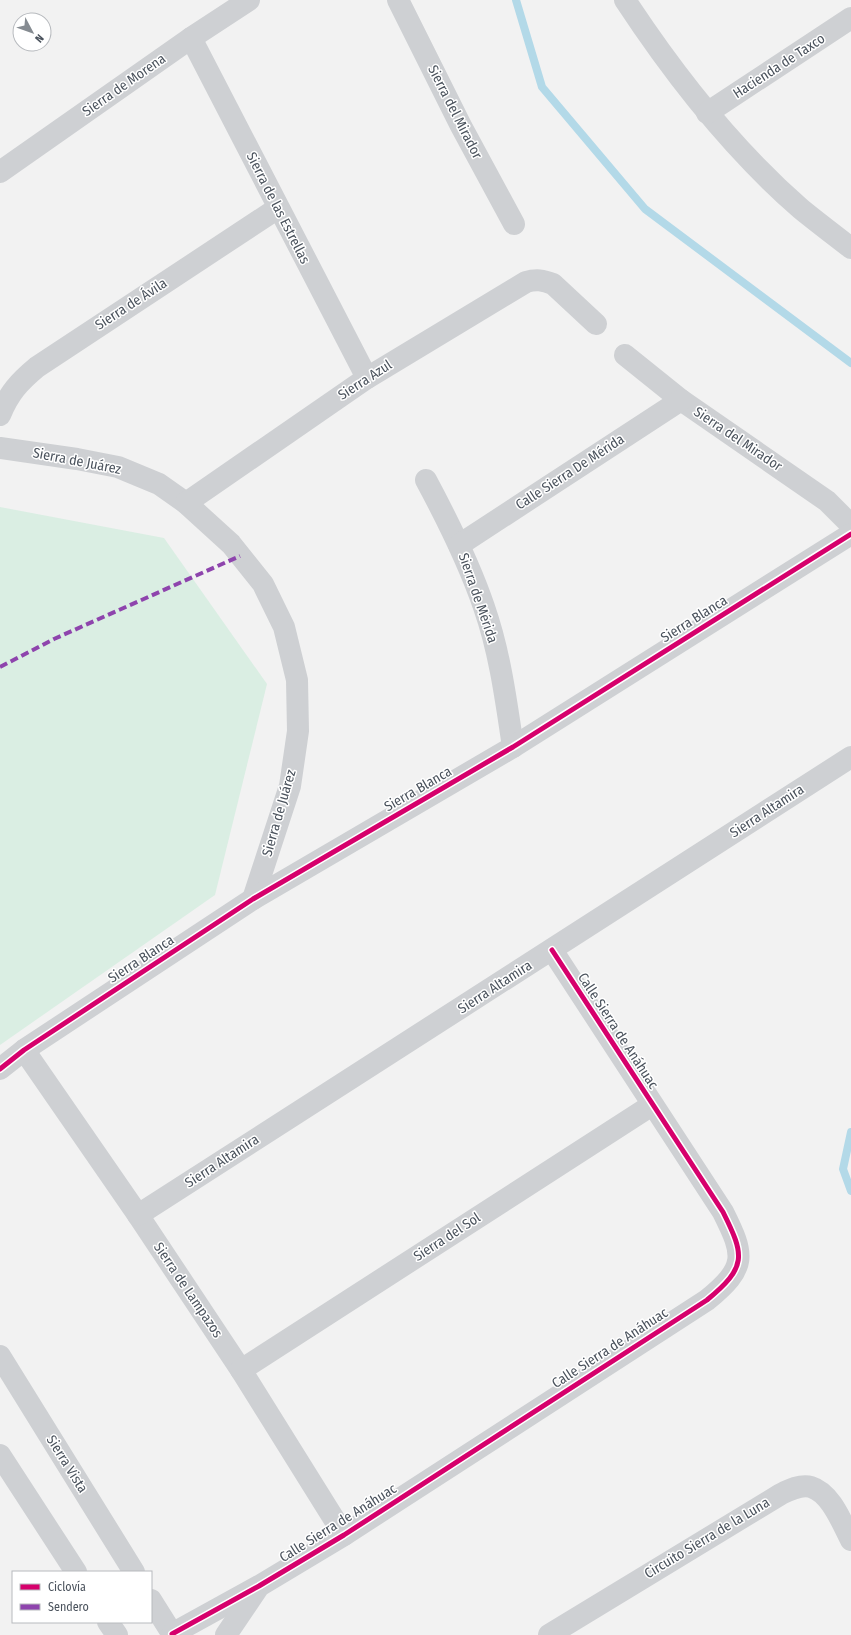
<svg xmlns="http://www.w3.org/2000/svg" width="851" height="1635" font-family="'Fira Sans Condensed',sans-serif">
  <rect width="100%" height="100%" fill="#f2f2f2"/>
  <!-- green -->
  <polygon fill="#daeee3" points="0,507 164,538 267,684 215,895 0,1045"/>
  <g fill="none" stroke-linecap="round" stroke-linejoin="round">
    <!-- stream -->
    <g stroke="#b3d9e8" stroke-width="8">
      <polyline points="516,0 542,87 645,209 851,363"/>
      <polyline points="851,1132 843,1169 851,1191"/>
    </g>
    <!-- street -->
    <g stroke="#ced0d3" stroke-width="22">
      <polyline points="398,0 461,126 514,224"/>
      <path d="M625,0C675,76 732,149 801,209C817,222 834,235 851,248"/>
      <polyline points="191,38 367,378"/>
      <polyline points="707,113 851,18"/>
      <polyline points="0,172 191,38 249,0"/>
      <polyline points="625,355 681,400 827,501 851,525"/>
      <path d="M0,415C9,393 19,382 37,367L278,208"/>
      <polyline points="0,448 77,459 118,467 159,484 186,503 231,544 263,584 284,627 297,680 298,731 290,786 253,899"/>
      <path d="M426,480C448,521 469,563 484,607C500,653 506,700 513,747"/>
      <path d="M186,503L367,378L526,282C536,279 543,280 553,284L596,324"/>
      <polyline points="459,545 681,400"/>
      <polyline points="24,1050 138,1215 241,1370 344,1535"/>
      <polyline points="0,1069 24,1050 253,899 513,747 851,534"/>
      <polyline points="138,1215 851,757"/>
      <polyline points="0,1356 134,1572"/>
      <polyline points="241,1370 652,1105"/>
      <polyline points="0,1455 76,1572"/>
      <polyline points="151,1600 173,1635"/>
      <polyline points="108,1622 117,1635"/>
      <path d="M172,1634L259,1586L344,1535L707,1300C747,1267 745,1256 723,1212L552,950"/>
      <polyline points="226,1635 257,1589"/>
      <path d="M549,1635L781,1494C789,1490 801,1484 811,1487C831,1493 842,1523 851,1540"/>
    </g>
    <!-- quiet -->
    <polyline stroke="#8e44ad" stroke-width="4" stroke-dasharray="8 4" stroke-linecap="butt" points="0,667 54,639 240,556"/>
    <!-- cycleway casing -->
    <g stroke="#fff" stroke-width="8">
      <g id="cycleway">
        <polyline points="0,1069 24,1050 253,899 513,747 851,534"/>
        <path d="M172,1634L259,1586L344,1535L707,1300C747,1267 745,1256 723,1212L552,950"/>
      </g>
    </g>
    <!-- cycleway -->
    <use href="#cycleway" stroke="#d6006c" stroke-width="5"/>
  </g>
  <g text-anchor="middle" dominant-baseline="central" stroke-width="3" stroke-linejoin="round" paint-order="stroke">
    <!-- street labels -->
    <g font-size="14" fill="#4b535d" stroke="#fff">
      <text transform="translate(779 66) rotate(-33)">Hacienda de Taxco</text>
      <text transform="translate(124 85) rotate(-35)">Sierra de Morena</text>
      <text transform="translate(455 112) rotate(63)">Sierra del Mirador</text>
      <text transform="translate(278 208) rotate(63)">Sierra de las Estrellas</text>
      <text transform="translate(131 304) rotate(-33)">Sierra de Ávila</text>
      <text transform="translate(365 380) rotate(-33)">Sierra Azul</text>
      <text transform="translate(738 439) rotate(34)">Sierra del Mirador</text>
      <text transform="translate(77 461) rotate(11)">Sierra de Juárez</text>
      <text transform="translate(570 472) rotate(-33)">Calle Sierra De Mérida</text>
      <text transform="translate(478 598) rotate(71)">Sierra de Mérida</text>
      <text transform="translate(694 619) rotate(-32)">Sierra Blanca</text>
      <text transform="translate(418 789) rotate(-30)">Sierra Blanca</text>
      <text transform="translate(767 811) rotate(-33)">Sierra Altamira</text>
      <text transform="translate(279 813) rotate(-74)">Sierra de Juárez</text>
      <text transform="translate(141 959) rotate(-33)">Sierra Blanca</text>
      <text transform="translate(495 987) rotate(-33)">Sierra Altamira</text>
      <text transform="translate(618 1031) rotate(57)">Calle Sierra de Anáhuac</text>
      <text transform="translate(222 1161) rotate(-33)">Sierra Altamira</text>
      <text transform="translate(447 1237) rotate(-33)">Sierra del Sol</text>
      <text transform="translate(188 1290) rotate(56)">Sierra de Lampazos</text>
      <text transform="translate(610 1348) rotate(-33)">Calle Sierra de Anáhuac</text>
      <text transform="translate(67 1464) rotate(58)">Sierra Vista</text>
      <text transform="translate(338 1523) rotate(-32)">Calle Sierra de Anáhuac</text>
      <text transform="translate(707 1538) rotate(-31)">Circuito Sierra de la Luna</text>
    </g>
  </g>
  <!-- legend -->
  <rect x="12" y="1571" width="140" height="52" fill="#ffffff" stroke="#b7babe"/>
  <rect x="20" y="1584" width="20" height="6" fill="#d6006c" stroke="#b7babe"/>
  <text x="48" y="1591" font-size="12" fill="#4b535d">Ciclovía</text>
  <rect x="20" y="1604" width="20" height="6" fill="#8e44ad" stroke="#b7babe"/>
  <text x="48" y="1611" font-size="12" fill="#4b535d">Sendero</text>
  <!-- north arrow -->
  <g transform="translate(32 32) rotate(131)"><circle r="19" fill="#ffffff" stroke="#b7babe"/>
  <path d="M0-3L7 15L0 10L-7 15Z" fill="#858b91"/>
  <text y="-6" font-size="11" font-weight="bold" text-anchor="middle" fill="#4b535d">N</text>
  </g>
</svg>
